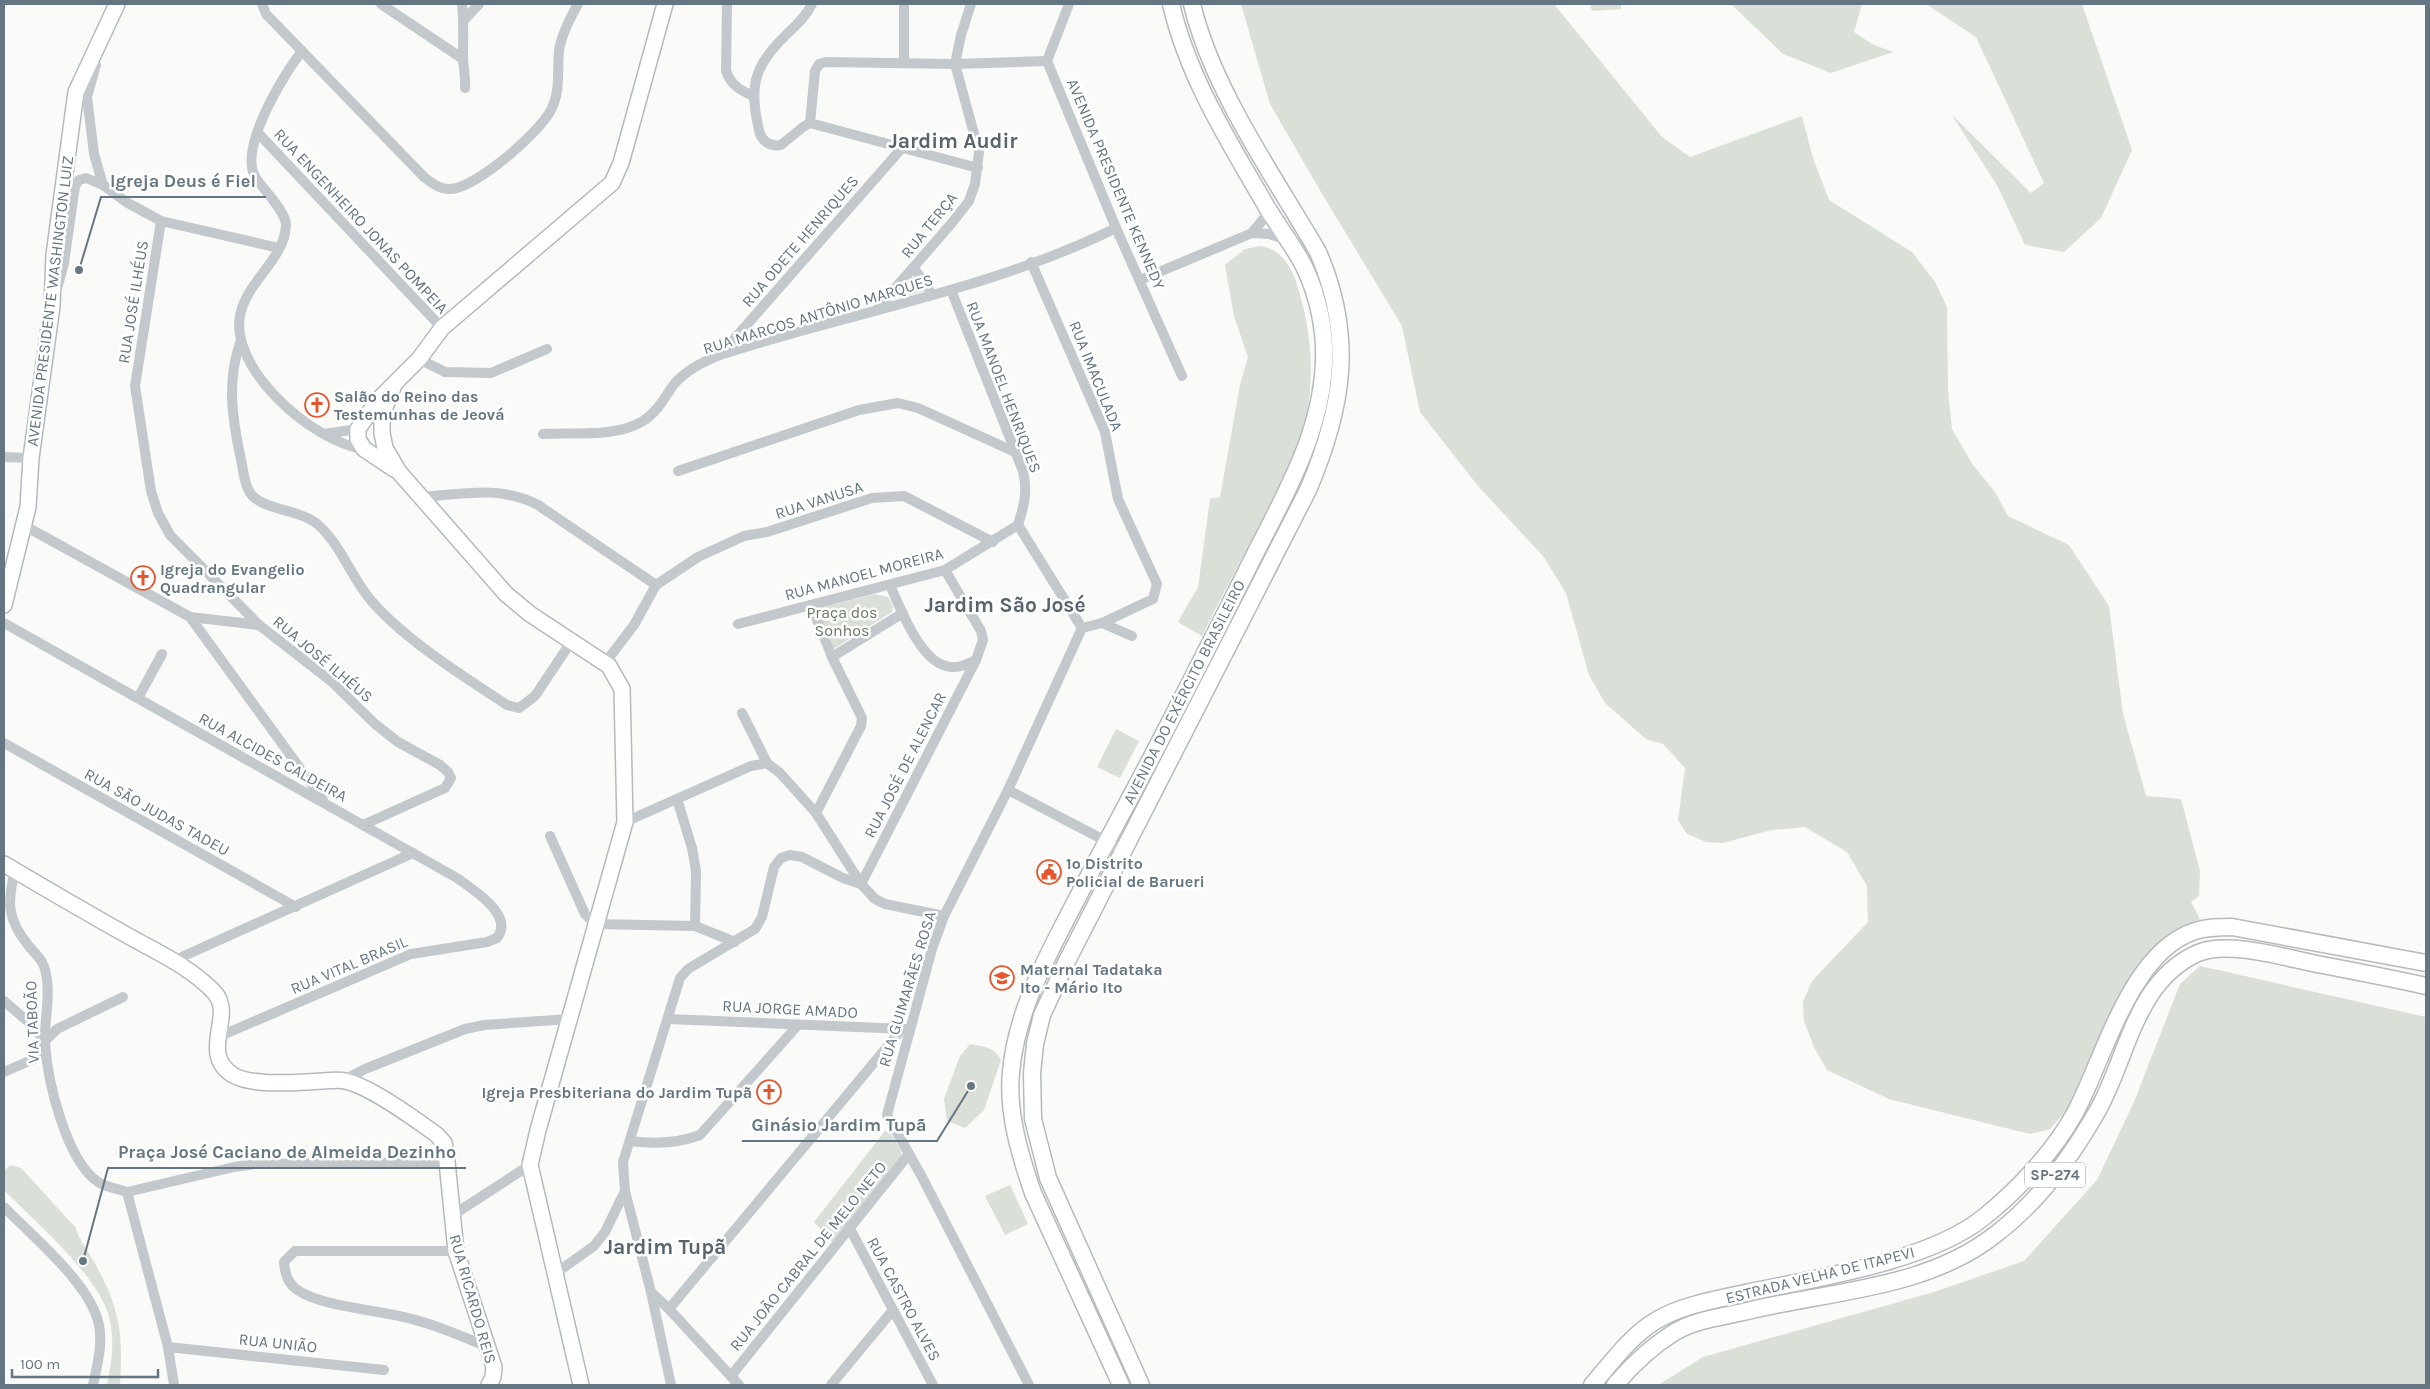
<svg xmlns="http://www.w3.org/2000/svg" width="2430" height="1389" font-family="Karla,sans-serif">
  <rect width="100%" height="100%" fill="#fafaf8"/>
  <!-- green -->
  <g fill="#dadfd7">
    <polygon points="1241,4 1554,4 1662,137 1690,157 1802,116 1813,158 1829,200 1912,252 1935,282 1947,307 1948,391 1952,429 1973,465 1995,492 2008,516 2069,545 2109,606 2123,714 2146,796 2181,799 2200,871 2199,896 2191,902 2200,919 2170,933 2144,957 2113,1006 2067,1110 2050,1129 2030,1134 1889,1099 1827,1070 1814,1047 1804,1021 1803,1002 1812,981 1868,922 1867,886 1847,852 1805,827 1771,830 1723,843 1706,842 1687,834 1678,820 1685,768 1663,744 1646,739 1605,703 1589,675 1566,593 1543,556 1478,486 1420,412 1402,326 1321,192 1270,104"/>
    <polygon points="1590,4 1621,4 1621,9 1592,11"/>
    <polygon points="1731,4 1862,4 1854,32 1872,44 1893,52 1831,73 1783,54"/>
    <polygon points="1926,4 2082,4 2132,150 2101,218 2064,252 2025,245 1998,187 1952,115 2031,193 2044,183 1976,37"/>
    <path d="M1260,246C1285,250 1294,272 1300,295C1315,345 1315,405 1296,455C1289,473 1277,491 1268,509C1246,551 1223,593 1202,636L1178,622L1198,587L1210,499L1220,497L1240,385L1248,357L1234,316L1225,265L1245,249Z"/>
    <polygon points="912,276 923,289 922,292 898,298 896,295"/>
    <polygon points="875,594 888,597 893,606 892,612 835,648 832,647 817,611 819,608"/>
    <polygon points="1116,729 1139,741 1120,778 1097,767"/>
    <polygon points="2200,966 2426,1017 2426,1385 1658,1385 1703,1357 1934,1292 2024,1261 2097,1180 2134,1102 2180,984"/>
    <path d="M970,1044C982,1046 995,1047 1001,1060L984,1110L965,1128L947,1121L944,1099L960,1056Z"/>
    <polygon points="885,1131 889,1131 901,1151 901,1159 832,1242 814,1222"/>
    <path d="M10,1165L21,1168L76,1228C76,1235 94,1261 98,1269C121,1312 123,1338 120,1385H107C112,1362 115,1340 109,1317C99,1276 34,1221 4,1190V1171Z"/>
    <polygon points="1010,1185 1028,1224 1005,1235 985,1196"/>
  </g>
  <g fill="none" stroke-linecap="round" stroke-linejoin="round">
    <!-- secondary casing -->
    <g stroke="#b3babf" stroke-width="18">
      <g id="secondary">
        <polyline points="394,385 382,415 382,433 385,448 399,472 506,594 530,614 609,666 622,689 625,822 538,1130 530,1165 581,1385"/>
        <polyline points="394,469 364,449 358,439 358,429 378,400 419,359 442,328 612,183 621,163 665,4"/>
        <polyline points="4,605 28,507 31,458 52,306 54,255 76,92 117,4"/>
        <path d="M4,864C46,889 89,914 132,938C161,954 191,968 214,992C236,1015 198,1053 233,1075C253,1087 299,1082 323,1081C330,1081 339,1079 345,1081C370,1086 415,1119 437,1135L444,1143L446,1152L456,1251L494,1367L493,1377L489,1385"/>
      </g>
    </g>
    <!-- primary casing -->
    <g stroke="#b5babe" stroke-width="19">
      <g id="primary">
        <path d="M1121,1385L1033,1193C1020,1155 1007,1113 1011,1072C1016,1015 1043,964 1069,914C1089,875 1109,837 1130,798C1173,718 1214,636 1255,554C1288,489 1327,422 1324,346C1323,318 1314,283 1300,259C1289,240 1276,223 1265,204C1228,140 1188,77 1171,4"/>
        <path d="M1141,1385L1048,1178L1033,1119L1032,1073L1035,1044L1042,1015L1066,963L1308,490C1343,408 1355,337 1318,252C1274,176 1212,89 1192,4"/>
        <path d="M1592,1385C1611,1363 1631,1335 1657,1320C1684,1304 1720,1299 1750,1292C1818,1278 1930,1261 1984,1217C2018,1190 2054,1151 2075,1113C2104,1059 2130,952 2195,931C2207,927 2219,927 2232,927L2426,963"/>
        <path d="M1615,1385C1632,1365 1652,1346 1675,1332C1695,1320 1721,1317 1743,1312C1826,1291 1926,1290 1996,1234C2038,1202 2072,1156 2098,1110C2128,1056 2135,981 2198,953C2228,940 2286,958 2317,964C2354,971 2390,978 2426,986"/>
      </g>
    </g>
    <!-- street -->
    <g stroke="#c3c8cc" stroke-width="10">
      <path d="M262,4L266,14L424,177C432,183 440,190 451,189C477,187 539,133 551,110C561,90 557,71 559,50C562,33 570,18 578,4"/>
      <polyline points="381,4 463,59"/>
      <path d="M462,4C464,22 463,38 463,56C463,67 466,77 465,88"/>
      <path d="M727,4L726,71C731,85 740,90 753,96"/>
      <polyline points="904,4 904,62"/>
      <polyline points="1069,4 1047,61 1116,228 1182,376"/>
      <polyline points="464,20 479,4"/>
      <path d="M302,51C284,74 237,150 256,178C264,190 286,212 286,225C285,257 251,279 242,308C222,364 313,443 364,449"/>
      <polyline points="96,65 87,97 94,154 103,185"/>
      <polyline points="810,123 815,71 819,64 826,62 955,64 1047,61"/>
      <path d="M810,123L803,127L781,145C770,147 761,141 759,130C749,88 753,67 785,36C795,26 806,17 812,4"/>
      <polyline points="810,123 978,168"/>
      <polyline points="258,133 442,328"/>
      <polyline points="161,221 135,386 151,491 158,513 170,535 259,625 331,681 375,724 398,742 440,765 448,772 451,778 445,788 363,825"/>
      <polyline points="1252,233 1269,234 1287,240"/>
      <polyline points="1031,262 1105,432 1118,499 1157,584 1153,599 1102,623 1082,628"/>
      <polyline points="914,268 932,294"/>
      <polyline points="1140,280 1252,233 1265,217 1267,208"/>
      <polyline points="57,289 64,263 75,186 79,180 86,178 103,185 126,202 161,221 279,248"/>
      <path d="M951,290L1023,471C1028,492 1024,506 1018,525"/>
      <polyline points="878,308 951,224 969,201 975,184 979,152 955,64 961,35 971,4"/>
      <path d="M240,343C227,381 232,417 240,455C243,466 243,478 248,489C257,511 299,508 317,524C340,543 350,575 369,598C403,639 463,676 507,705L519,708L535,696L571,642"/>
      <polyline points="721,354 902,148"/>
      <polyline points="419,359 445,372 491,373 547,349"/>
      <polyline points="324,434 358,429"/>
      <path d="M543,434C573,432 616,438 643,421C658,412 665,396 675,383C687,370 706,360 723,354C852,312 993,289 1116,228"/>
      <polyline points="4,457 31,458"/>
      <polyline points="678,471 859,410 898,403 918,408 1015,452"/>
      <path d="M421,497C463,494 500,485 538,505L656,585L634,625L605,663"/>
      <polyline points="1018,525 1082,628"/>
      <polyline points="25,526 190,617 323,800"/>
      <polyline points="656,585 698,557 744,536 767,532 872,498 904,496 993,542"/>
      <path d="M890,585C900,608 920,660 946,666C957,669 966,665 976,660L983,640L981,631L945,570"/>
      <polyline points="811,605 832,657 862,718 861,726 816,813"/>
      <polyline points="190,617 259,625"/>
      <path d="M4,623L457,878C473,890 515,915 497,938L487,942L411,954L218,1037"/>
      <polyline points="1102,623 1132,636"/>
      <polyline points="738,624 945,570 1018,525"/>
      <polyline points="832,657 903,613"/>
      <polyline points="138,698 162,654"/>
      <polyline points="742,713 767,763"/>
      <polyline points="4,743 296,907"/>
      <polyline points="1008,790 1123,850"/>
      <polyline points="677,799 692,848 696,871 695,926"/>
      <polyline points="625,822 751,766 767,763 780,773 816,813 861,884"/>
      <polyline points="550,836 585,914 595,924 695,926 735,942"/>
      <path d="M15,871C7,902 7,919 28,945C36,955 44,960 46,974C51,996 44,1019 45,1042C47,1080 66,1160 98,1182C106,1187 118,1189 127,1192L168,1347L174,1385"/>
      <polyline points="861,884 976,660"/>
      <polyline points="175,960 413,853"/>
      <polyline points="4,1001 32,1025 45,1041"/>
      <polyline points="669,1019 905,1029"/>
      <polyline points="4,1072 36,1058 41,1053 45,1041 57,1029 123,997"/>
      <polyline points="344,1080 365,1069 465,1029 484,1025 569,1019"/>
      <path d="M630,1141C654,1144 677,1144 700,1135L798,1025"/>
      <polyline points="127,1192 234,1167 255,1164 447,1162"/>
      <path d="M4,1207C33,1237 91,1284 99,1325C103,1344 97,1366 93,1385"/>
      <polyline points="453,1215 530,1165"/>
      <polyline points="849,1227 933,1385"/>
      <path d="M456,1251H295L284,1262C285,1275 288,1284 299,1291C320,1305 373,1310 399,1316C429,1322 458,1335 486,1346"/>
      <polyline points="556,1273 594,1246 605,1232 625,1191"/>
      <polyline points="651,1292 669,1309 739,1385"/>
      <polyline points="669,1309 902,1029"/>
      <polyline points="168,1347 384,1370"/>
      <polyline points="731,1376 909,1154"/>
      <polyline points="671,1385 651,1292 625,1191 623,1162 680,978 688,969 755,929 762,917 774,867 781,858 790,855 802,857 843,878 861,884 875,899 885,904 944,916"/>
      <polyline points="831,1385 893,1310"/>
      <polyline points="1029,1385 922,1177 887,1115 932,949 944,916 1008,790 1082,628"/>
    </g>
    <!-- secondary -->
    <use href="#secondary" stroke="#fff" stroke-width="15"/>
    <!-- primary -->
    <use href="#primary" stroke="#fff" stroke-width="16"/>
  </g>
  <!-- icons -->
  <defs>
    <g id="church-ring" transform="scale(1.25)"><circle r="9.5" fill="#fff" stroke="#e4572e" stroke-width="1.5"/><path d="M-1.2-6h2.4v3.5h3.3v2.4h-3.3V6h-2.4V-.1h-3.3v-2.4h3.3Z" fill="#e4572e"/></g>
    <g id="civic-ring" transform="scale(1.25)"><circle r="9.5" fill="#fff" stroke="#e4572e" stroke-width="1.5"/><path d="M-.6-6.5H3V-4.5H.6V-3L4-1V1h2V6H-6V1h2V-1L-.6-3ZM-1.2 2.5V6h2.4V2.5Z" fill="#e4572e"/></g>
    <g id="school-ring" transform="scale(1.25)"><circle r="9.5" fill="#fff" stroke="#e4572e" stroke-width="1.5"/><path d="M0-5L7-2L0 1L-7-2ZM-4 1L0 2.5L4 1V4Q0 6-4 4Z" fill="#e4572e"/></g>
  </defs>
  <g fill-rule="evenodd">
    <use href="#church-ring" x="317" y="405"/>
    <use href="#church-ring" x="143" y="578"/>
    <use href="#civic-ring" x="1049" y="872"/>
    <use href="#school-ring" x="1002" y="978"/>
    <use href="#church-ring" x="769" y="1092"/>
  </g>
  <g text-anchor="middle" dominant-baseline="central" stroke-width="5" stroke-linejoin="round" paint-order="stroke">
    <!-- shield labels -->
    <rect fill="#fff" stroke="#939fa8" stroke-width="1" x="2025" y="1162.5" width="60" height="25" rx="4"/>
    <g font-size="15" font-weight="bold" fill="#657683">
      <text x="2055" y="1175">SP-274</text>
    </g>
    <!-- street labels -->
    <g font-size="16" fill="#657683" stroke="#fff">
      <text transform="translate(1116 184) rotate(67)">AVENIDA PRESIDENTE KENNEDY</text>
      <text transform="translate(361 221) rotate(47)">RUA ENGENHEIRO JONAS POMPEIA</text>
      <text transform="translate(929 225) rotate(-51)">RUA TERÇA</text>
      <text transform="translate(800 241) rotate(-49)">RUA ODETE HENRIQUES</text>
      <text transform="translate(50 301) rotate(-83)">AVENIDA PRESIDENTE WASHINGTON LUIZ</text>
      <text transform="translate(133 302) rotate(-81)">RUA JOSÉ ILHÉUS</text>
      <text transform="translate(818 314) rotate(-17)">RUA MARCOS ANTÔNIO MARQUES</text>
      <text transform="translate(1096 376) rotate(68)">RUA IMACULADA</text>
      <text transform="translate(1004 387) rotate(69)">RUA MANOEL HENRIQUES</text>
      <text transform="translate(819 500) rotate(-18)">RUA VANUSA</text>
      <text transform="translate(864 574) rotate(-15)">RUA MANOEL MOREIRA</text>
      <text transform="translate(323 659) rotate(40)">RUA JOSÉ ILHÉUS</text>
      <text transform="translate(1184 692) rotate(-63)">AVENIDA DO EXÉRCITO BRASILEIRO</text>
      <text transform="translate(273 757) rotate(29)">RUA ALCIDES CALDEIRA</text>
      <text transform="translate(905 765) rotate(-63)">RUA JOSÉ DE ALENCAR</text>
      <text transform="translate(157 812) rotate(29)">RUA SÃO JUDAS TADEU</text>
      <text transform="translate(349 965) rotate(-23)">RUA VITAL BRASIL</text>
      <text transform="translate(907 989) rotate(-73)">RUA GUIMARÃES ROSA</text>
      <text transform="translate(790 1009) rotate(3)">RUA JORGE AMADO</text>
      <text transform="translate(32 1022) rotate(-92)">VIA TABOÃO</text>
      <text transform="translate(808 1256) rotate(-51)">RUA JOÃO CABRAL DE MELO NETO</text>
      <text transform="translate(1820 1275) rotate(-14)">ESTRADA VELHA DE ITAPEVI</text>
      <text transform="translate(473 1299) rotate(74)">RUA RICARDO REIS</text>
      <text transform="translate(904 1299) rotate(62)">RUA CASTRO ALVES</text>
      <text transform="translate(278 1343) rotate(6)">RUA UNIÃO</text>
    </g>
    <!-- poi labels -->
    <g font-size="16" font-weight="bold" fill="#657683" stroke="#fff" text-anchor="start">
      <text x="334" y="396">Salão do Reino das<tspan x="334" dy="18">Testemunhas de Jeová</tspan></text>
      <text x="160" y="569">Igreja do Evangelio<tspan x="160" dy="18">Quadrangular</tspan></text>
      <text x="1066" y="863">1º Distrito<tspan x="1066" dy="18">Policial de Barueri</tspan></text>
      <text x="1020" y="969">Maternal Tadataka<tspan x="1020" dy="18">Ito - Mário Ito</tspan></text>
      <text x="752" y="1092" text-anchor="end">Igreja Presbiteriana do Jardim Tupã</text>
    </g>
    <!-- park labels -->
    <g font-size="16" fill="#687a64" stroke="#fff">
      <text x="842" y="612">Praça dos<tspan x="842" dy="18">Sonhos</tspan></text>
    </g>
    <!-- district labels -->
    <g font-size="21" font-weight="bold" fill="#57646e" stroke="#fff">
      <text x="953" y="141">Jardim Audir</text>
      <text x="1005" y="605">Jardim São José</text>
      <text x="665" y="1247">Jardim Tupã</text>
    </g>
  </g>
  <!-- callouts -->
  <path fill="none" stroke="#657683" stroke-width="2" d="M79 270L101 197H266M971 1086L937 1141H742M83 1261L108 1168H466"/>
  <g fill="#657683" stroke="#fff" stroke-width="2">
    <circle cx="79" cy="270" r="5"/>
    <circle cx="971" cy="1086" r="5"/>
    <circle cx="83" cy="1261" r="5"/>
  </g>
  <g font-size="18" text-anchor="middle" font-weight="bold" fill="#657683" stroke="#fff" stroke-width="5" stroke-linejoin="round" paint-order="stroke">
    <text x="183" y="187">Igreja Deus é Fiel</text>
    <text x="839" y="1131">Ginásio Jardim Tupã</text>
    <text x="287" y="1158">Praça José Caciano de Almeida Dezinho</text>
  </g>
  <!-- border -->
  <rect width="2430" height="1389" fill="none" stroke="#657683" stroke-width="10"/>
  <!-- scale -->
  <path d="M12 1369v8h146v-8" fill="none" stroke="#657683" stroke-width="2.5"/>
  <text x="20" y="1369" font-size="15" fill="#657683" stroke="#ffffff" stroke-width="4" paint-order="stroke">100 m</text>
</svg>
